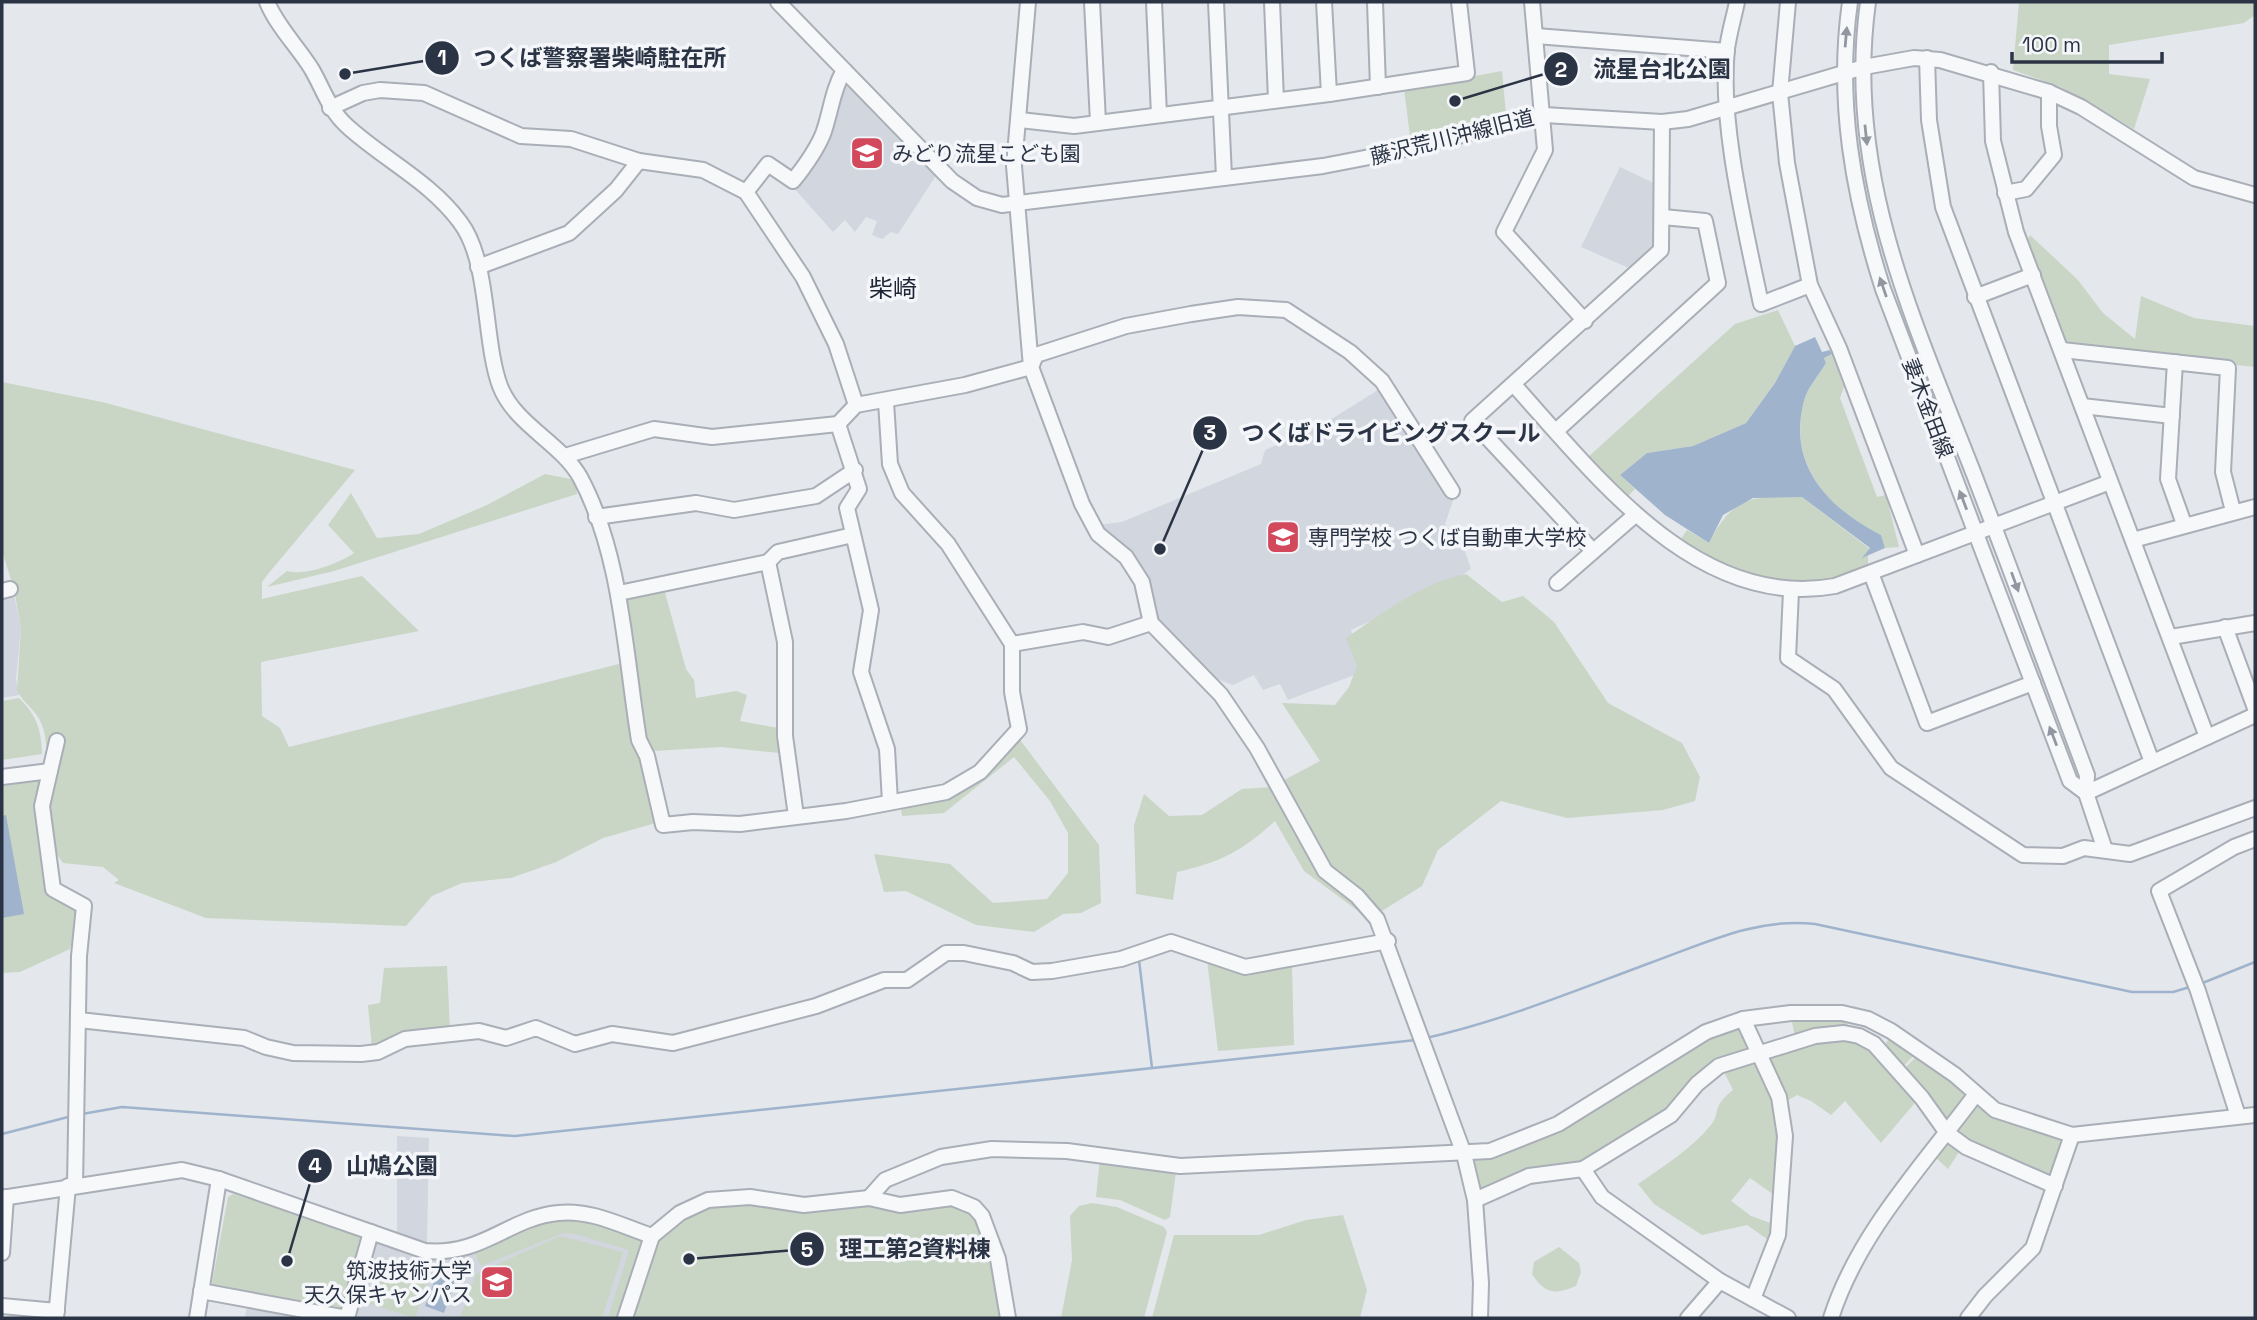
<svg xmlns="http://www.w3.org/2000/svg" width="2257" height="1320" font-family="'Space Grotesk','Noto Sans JP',sans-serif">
  <rect width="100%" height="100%" fill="#e4e7ec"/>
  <!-- built -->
  <g fill="#d2d6de">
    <polygon points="844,80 937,174 898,234 891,232 882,239 872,235 877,221 866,217 855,232 845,220 833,232 792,186"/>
    <polygon points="1620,167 1656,184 1653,250 1631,269 1581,247"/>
    <polygon points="1378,390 1395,408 1454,498 1445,524 1464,548 1471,569 1446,586 1351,630 1365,671 1288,700 1280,684 1263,690 1254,675 1233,685 1214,678 1156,619 1144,571 1135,559 1097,525 1122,522 1261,464 1265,450 1322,425"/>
    <polygon points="14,595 21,628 16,679 19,695 2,698 2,597"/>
    <polygon points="397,1136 429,1138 427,1243 397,1235"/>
    <polygon points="540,1222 643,1238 619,1318 356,1318 359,1309 355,1306 373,1243 378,1239 431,1258 460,1257"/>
    <polygon points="247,1305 317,1318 245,1318"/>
  </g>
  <!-- green -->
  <g fill="#c9d6c5">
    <polygon points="2019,2 2255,2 2255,15 2244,23 2109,45 2109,74 2150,79 2134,129 2061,87 2013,70"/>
    <polygon points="1502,71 1506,114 1410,136 1404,89"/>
    <polygon points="2030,235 2078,280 2103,313 2135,339 2141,296 2194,318 2255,326 2255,367 2067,347 2026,243"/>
    <polygon points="1778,310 1795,346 1775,383 1746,423 1693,446 1647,453 1620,475 1635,489 1627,497 1587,458 1735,324"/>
    <path d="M1832,354L1844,387L1840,398L1877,497L1886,495L1899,547L1885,548L1881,535C1827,508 1788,465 1804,401C1807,388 1819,375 1826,363L1824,358Z"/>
    <path d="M2,382L102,402L355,470L268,574L262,582V599L362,576L419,631L261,662L262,716L280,728L289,747L623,663L659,822L603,838L556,862L511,878L462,883L432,896L406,926L206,918L114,883L119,880L103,867L63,863C38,832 51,774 45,736C41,712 28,709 17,691L21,628L14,589L2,551Z"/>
    <path d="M545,474L575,480L577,494L334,571L267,587L287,571C307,576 337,564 354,553L328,525L351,493L377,538L419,534L487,505Z"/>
    <path d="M1802,497L1870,549L1864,557L1868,555V567C1833,590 1781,587 1742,575C1721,569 1699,551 1681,539L1687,530L1709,543C1733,496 1752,495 1802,497Z"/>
    <path d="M1466,574L1502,602L1523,596L1554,622L1608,703L1682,743L1700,777L1695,801L1663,810L1567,818L1501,801L1438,850L1422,886L1369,919L1304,871L1275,821C1242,851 1221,862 1177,872L1173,900L1136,894L1134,825L1144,794L1169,816L1202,815L1242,789L1271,787L1320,761L1282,703L1335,705L1349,687L1357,666L1346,638C1383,613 1421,583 1466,574Z"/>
    <polygon points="664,589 686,669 694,680 696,698 736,691 747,695 740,721 778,728 779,753 721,747 654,751 647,741 625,597"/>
    <path d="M19,698C37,716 41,729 42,754L2,760V701Z"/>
    <polygon points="1015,733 1099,845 1101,903 1081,913 1063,914 1034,932 976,925 906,891 884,892 874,854 950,864 993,903 1047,899 1068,873 1068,833 1050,801 1014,757 944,813 902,816 900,800 962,784"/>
    <polygon points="41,777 37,806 51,893 78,912 70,949 20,972 2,973 2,784"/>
    <polygon points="1207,960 1235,971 1292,964 1294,1045 1218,1051"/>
    <polygon points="447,966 450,1030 372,1049 368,1005 380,1003 384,968"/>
    <polygon points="1791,1016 1848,1019 1847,1028 1795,1038"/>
    <polygon points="1741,1027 1751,1049 1677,1104 1588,1162 1479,1193 1470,1158 1494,1154 1709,1035"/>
    <polygon points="1891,1036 1915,1054 1902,1068 1883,1047"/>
    <polygon points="1846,1038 1866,1043 1918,1099 1881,1143 1845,1101 1831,1115 1811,1101 1797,1095 1785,1102 1765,1056 1809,1043"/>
    <polygon points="1917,1056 1969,1092 1949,1125 1904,1069"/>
    <path d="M1754,1058L1775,1099L1781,1130L1777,1197L1750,1178L1731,1201L1751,1216L1773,1224L1770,1241L1747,1225L1702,1235L1654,1204L1638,1184C1664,1166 1691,1149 1711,1125C1721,1112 1711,1107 1733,1090L1723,1070Z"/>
    <polygon points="1975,1101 2063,1136 2066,1141 2049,1180 1954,1134"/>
    <polygon points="1947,1141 1958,1145 1959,1152 1948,1169 1935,1157"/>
    <polygon points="1100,1158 1176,1172 1170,1217 1165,1220 1120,1200 1096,1197"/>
    <polygon points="233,1194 361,1234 364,1238 344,1308 340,1312 215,1288 212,1283 228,1197"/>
    <polygon points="748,1201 928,1204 961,1208 981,1225 992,1254 1005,1318 631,1318 658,1236 704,1206"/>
    <polygon points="1092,1203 1117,1207 1164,1227 1167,1232 1144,1318 1061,1318 1072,1260 1070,1216 1079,1206"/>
    <polygon points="1343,1215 1367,1290 1360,1318 1152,1318 1174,1235 1259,1235 1306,1220"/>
    <polygon points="582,1218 643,1238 645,1243 619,1318 608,1318 629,1250 576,1234 563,1233 481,1266 474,1252 540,1222"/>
    <polygon points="560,1236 623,1252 602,1318 460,1318 476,1274"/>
    <path d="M1559,1247L1579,1263L1581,1272L1576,1286C1555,1295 1545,1294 1532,1274L1534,1262Z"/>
    <polygon points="383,1258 430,1275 415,1318 367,1303"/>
  </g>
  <!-- water -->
  <g fill="#9fb4cc">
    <path d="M1815,337L1822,352L1830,350L1832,354L1824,358L1826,363C1819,375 1807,388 1804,401C1787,465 1828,508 1881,535L1885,548L1862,558L1870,548L1802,497L1753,498L1723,515L1709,543L1665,515L1620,475L1647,453L1693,446L1746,423L1775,383L1795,346Z"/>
    <polygon points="6,815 24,914 2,918 2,816"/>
    <polygon points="438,1271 456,1278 444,1313 425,1306"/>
  </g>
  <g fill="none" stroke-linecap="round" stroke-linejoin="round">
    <!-- stream -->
    <g stroke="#9fb4cc" stroke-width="2.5">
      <polyline points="1139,960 1152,1068"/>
      <polyline points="2200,984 2255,962"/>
      <path d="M1426,1038C1502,1021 1577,990 1650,963C1703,944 1757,917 1815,924L2132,992H2173L2190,987"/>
      <polyline points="82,1114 122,1107 515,1136 1416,1040"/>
      <polyline points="2,1134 72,1116"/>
    </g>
    <!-- minor casing -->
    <g stroke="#a9aeb7" stroke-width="18">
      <g id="minor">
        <path d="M267,2C277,26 297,46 311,68C323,88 329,110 347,126C383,159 431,182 460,222C490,261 483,340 500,386C515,425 560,442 580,477C622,555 625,655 639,740L647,756L663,825L693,822L740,824L846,811L946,792L980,772L1019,729L1012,692V644L948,544L902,493L890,464L886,402"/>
        <polyline points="778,2 952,181 977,198 1002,205 1323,166 1380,155 1544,115 1662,122 1688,119 1864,67 1914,58 1940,60 2049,92 2081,107 2194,178 2255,195"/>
        <polyline points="1028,2 1014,166 1031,367 1082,504 1098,534 1126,557 1142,582 1151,623 1221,695 1257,748 1325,871 1357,896 1377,919 1464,1154 1475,1200 1481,1283 1480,1318"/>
        <polyline points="1092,2 1098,122"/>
        <polyline points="1154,2 1159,115"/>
        <polyline points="1216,2 1224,177"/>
        <polyline points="1272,2 1276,100"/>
        <polyline points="1324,2 1329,94"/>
        <polyline points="1375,2 1378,87"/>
        <polyline points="1532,2 1545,150 1504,232 1585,321"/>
        <path d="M1737,2C1734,17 1729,33 1727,49C1719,123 1746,231 1761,304L1810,285"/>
        <polyline points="1788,2 1780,93 1787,163 1810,285 1839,348 1917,555"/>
        <path d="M1850,2C1836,101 1853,195 1883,289L2070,781L2086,793"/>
        <path d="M1868,2C1844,175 1914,320 1975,477C2013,576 2050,675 2087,775L2086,793L2105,850"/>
        <polyline points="1536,36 1727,51"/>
        <polyline points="1927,58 1929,120 1943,207 2152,762"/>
        <polyline points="1991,72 1993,141 2016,232 2207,737"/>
        <polyline points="330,108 363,93 380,90 424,93 521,136 571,139 639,161 703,170 746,192 803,277 836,344 856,405"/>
        <polyline points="1020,120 1074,126 1329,94 1467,73 1459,2"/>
        <path d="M746,192L768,164L793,181C805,166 816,151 823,134C831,112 832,91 844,70"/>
        <polyline points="2005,193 2026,189 2054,155 2049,126 2049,92"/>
        <polyline points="478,267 569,233 616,190 639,161"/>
        <polyline points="1975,297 2033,275"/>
        <polyline points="2062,350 2228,368 2223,472 2233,511"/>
        <polyline points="2175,362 2168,479 2184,524"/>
        <polyline points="1031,367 1036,355 1126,326 1191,314 1238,307 1286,310 1350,352 1382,381 1452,491"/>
        <path d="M1515,386C1596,476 1698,611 1835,586L2110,482"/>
        <polyline points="2082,406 2172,416"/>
        <polyline points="1556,431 1718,283 1705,221 1663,217"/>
        <polyline points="565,456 654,429 712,437 838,424"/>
        <polyline points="596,517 696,503 734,510 816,496 855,470"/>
        <polyline points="2133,540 2255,507"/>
        <polyline points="1593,551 1472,421 1661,250 1662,122"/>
        <polyline points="768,562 785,642 785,736 796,816"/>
        <polyline points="1871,573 1927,723 2033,683"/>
        <polyline points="1557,583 1635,515"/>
        <polyline points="2,591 10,589"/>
        <polyline points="1791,591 1788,658 1834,689 1891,768 2023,855 2063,856 2084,848 2130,854 2255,808"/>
        <polyline points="619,593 768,562 778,552 853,535"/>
        <polyline points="2225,627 2255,708"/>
        <polyline points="2171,637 2255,623"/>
        <polyline points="1012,644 1083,632 1108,637 1151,623"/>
        <polyline points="50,771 57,741"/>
        <polyline points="2,777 50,771 42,806 53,889 84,906 79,956 75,1185"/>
        <polyline points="2086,793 2255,715"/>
        <polyline points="890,802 887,749 861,672 871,610 847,508 859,489 838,424 856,405 965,385 1031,367"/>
        <polyline points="1743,1019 1779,1097 1785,1136 1778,1235 1753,1299"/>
        <polyline points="79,1020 244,1038 266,1047 293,1053 361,1054 378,1052 405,1039 479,1031 506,1038 536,1028 575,1044 612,1034 673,1043 816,1006 884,980 907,980 946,953 964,953 1013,963 1032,972 1052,971 1121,959 1171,942 1245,967 1388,941"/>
        <polyline points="2238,1116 2198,991 2159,891 2234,847 2255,839"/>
        <polyline points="1583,1169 1602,1197 1720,1281 1788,1318"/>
        <path d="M2,1198L182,1170L219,1179L425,1251C483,1256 508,1218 558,1213C590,1209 622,1226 652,1236L680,1213L708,1200L750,1197L804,1205L869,1198L900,1205L952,1198L974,1207L982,1216L998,1259L1008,1318"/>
        <polyline points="869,1198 885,1180 941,1157 992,1149 1067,1151 1180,1166 1490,1151 1558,1124 1706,1032 1743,1019 1791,1013 1842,1013 1868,1019 1891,1031 1955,1075 1995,1110 2072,1135 2255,1115"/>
        <polyline points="1475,1200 1529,1176 1583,1169 1671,1115 1697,1084 1719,1066 1815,1036 1844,1033 1859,1036 1874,1044 1922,1098 1947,1133 1966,1147 2055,1186"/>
        <polyline points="2,1253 6,1197"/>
        <polyline points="201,1291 347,1318 371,1232"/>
        <polyline points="2,1306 57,1311"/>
        <polyline points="56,1318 68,1186"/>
        <polyline points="197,1318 219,1179"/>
        <polyline points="625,1318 652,1236"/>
        <polyline points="1688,1318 1720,1281"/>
        <path d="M1831,1318C1858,1233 1924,1164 1976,1094"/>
        <polyline points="1968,1318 1985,1296 2033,1248 2072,1135"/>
      </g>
    </g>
    <!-- minor -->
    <use href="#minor" stroke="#f7f8fa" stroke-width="14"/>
  </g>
  <!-- one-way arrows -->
  <defs><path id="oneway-solid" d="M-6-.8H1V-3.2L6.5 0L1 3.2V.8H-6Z" transform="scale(1.75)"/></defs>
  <g fill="#9196a0">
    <use href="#oneway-solid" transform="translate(1846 37) rotate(-85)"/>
    <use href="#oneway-solid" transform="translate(1866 135) rotate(84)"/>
    <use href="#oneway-solid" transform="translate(1883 287) rotate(-109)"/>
    <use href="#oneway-solid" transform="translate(1963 500) rotate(-111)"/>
    <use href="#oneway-solid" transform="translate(2015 582) rotate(70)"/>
    <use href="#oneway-solid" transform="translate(2053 736) rotate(-111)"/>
  </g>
  <!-- icons -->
  <defs>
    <g id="school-square" transform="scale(1.75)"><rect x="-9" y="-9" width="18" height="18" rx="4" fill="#d1495b" stroke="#f4f6f9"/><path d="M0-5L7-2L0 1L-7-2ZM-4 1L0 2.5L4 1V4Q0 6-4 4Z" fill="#fff"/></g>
    <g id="university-square" transform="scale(1.75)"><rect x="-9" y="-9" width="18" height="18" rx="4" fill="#d1495b" stroke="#f4f6f9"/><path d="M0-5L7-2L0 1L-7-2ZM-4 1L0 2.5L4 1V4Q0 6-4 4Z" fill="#fff"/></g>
  </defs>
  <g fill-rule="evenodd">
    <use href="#school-square" x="867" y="153"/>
    <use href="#university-square" x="1283" y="537"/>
    <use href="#university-square" x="497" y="1282"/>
  </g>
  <g text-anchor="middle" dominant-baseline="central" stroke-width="7" stroke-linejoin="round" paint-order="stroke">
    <!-- street labels -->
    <g font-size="21" fill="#2b3445" stroke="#f4f6f9">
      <text transform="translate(1452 137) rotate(-14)">藤沢荒川沖線旧道</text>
      <text transform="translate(1928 408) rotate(69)">妻木金田線</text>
    </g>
    <!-- poi labels -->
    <g font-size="21" fill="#2b3445" stroke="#f4f6f9" text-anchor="start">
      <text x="892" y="153">みどり流星こども園</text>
      <text x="1308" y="537">専門学校 つくば自動車大学校</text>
      <text x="472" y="1270" text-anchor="end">筑波技術大学<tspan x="472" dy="24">天久保キャンパス</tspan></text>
    </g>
    <!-- quarter labels -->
    <g font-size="24" fill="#1d2536" stroke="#f4f6f9">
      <text x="893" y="288">柴崎</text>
    </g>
  </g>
  <!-- callouts -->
  <path fill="none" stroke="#2b3445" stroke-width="2.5" d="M345 74L442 58M1455 101L1561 69M1160 549L1210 433M287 1261L315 1166M689 1259L807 1249"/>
  <g fill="#2b3445" stroke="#f4f6f9" stroke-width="2.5">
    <circle cx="345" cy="74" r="7"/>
    <circle cx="1455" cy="101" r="7"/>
    <circle cx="1160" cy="549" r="7"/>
    <circle cx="287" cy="1261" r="7"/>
    <circle cx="689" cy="1259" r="7"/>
    <circle cx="442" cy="58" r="18"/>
    <circle cx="1561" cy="69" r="18"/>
    <circle cx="1210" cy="433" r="18"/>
    <circle cx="315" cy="1166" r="18"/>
    <circle cx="807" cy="1249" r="18"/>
  </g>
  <g font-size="21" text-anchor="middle" font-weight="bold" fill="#fff">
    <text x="442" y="65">1</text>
    <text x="1561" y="77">2</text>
    <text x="1210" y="440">3</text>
    <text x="315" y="1173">4</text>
    <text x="807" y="1257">5</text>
  </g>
  <g font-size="23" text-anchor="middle" font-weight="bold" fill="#2b3445" stroke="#f4f6f9" stroke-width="7" stroke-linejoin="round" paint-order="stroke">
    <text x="600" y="66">つくば警察署柴崎駐在所</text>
    <text x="1662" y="77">流星台北公園</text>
    <text x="1391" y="441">つくばドライビングスクール</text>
    <text x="392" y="1174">山鳩公園</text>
    <text x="915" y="1257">理工第2資料棟</text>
  </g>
  <!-- border -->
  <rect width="2257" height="1320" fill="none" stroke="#2b3445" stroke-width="7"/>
  <!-- scale -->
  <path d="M2012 52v10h150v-10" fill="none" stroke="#2b3445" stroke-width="3.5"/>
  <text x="2022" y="52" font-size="21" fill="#2b3445" stroke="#f4f6f9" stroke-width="5" paint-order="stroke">100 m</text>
</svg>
